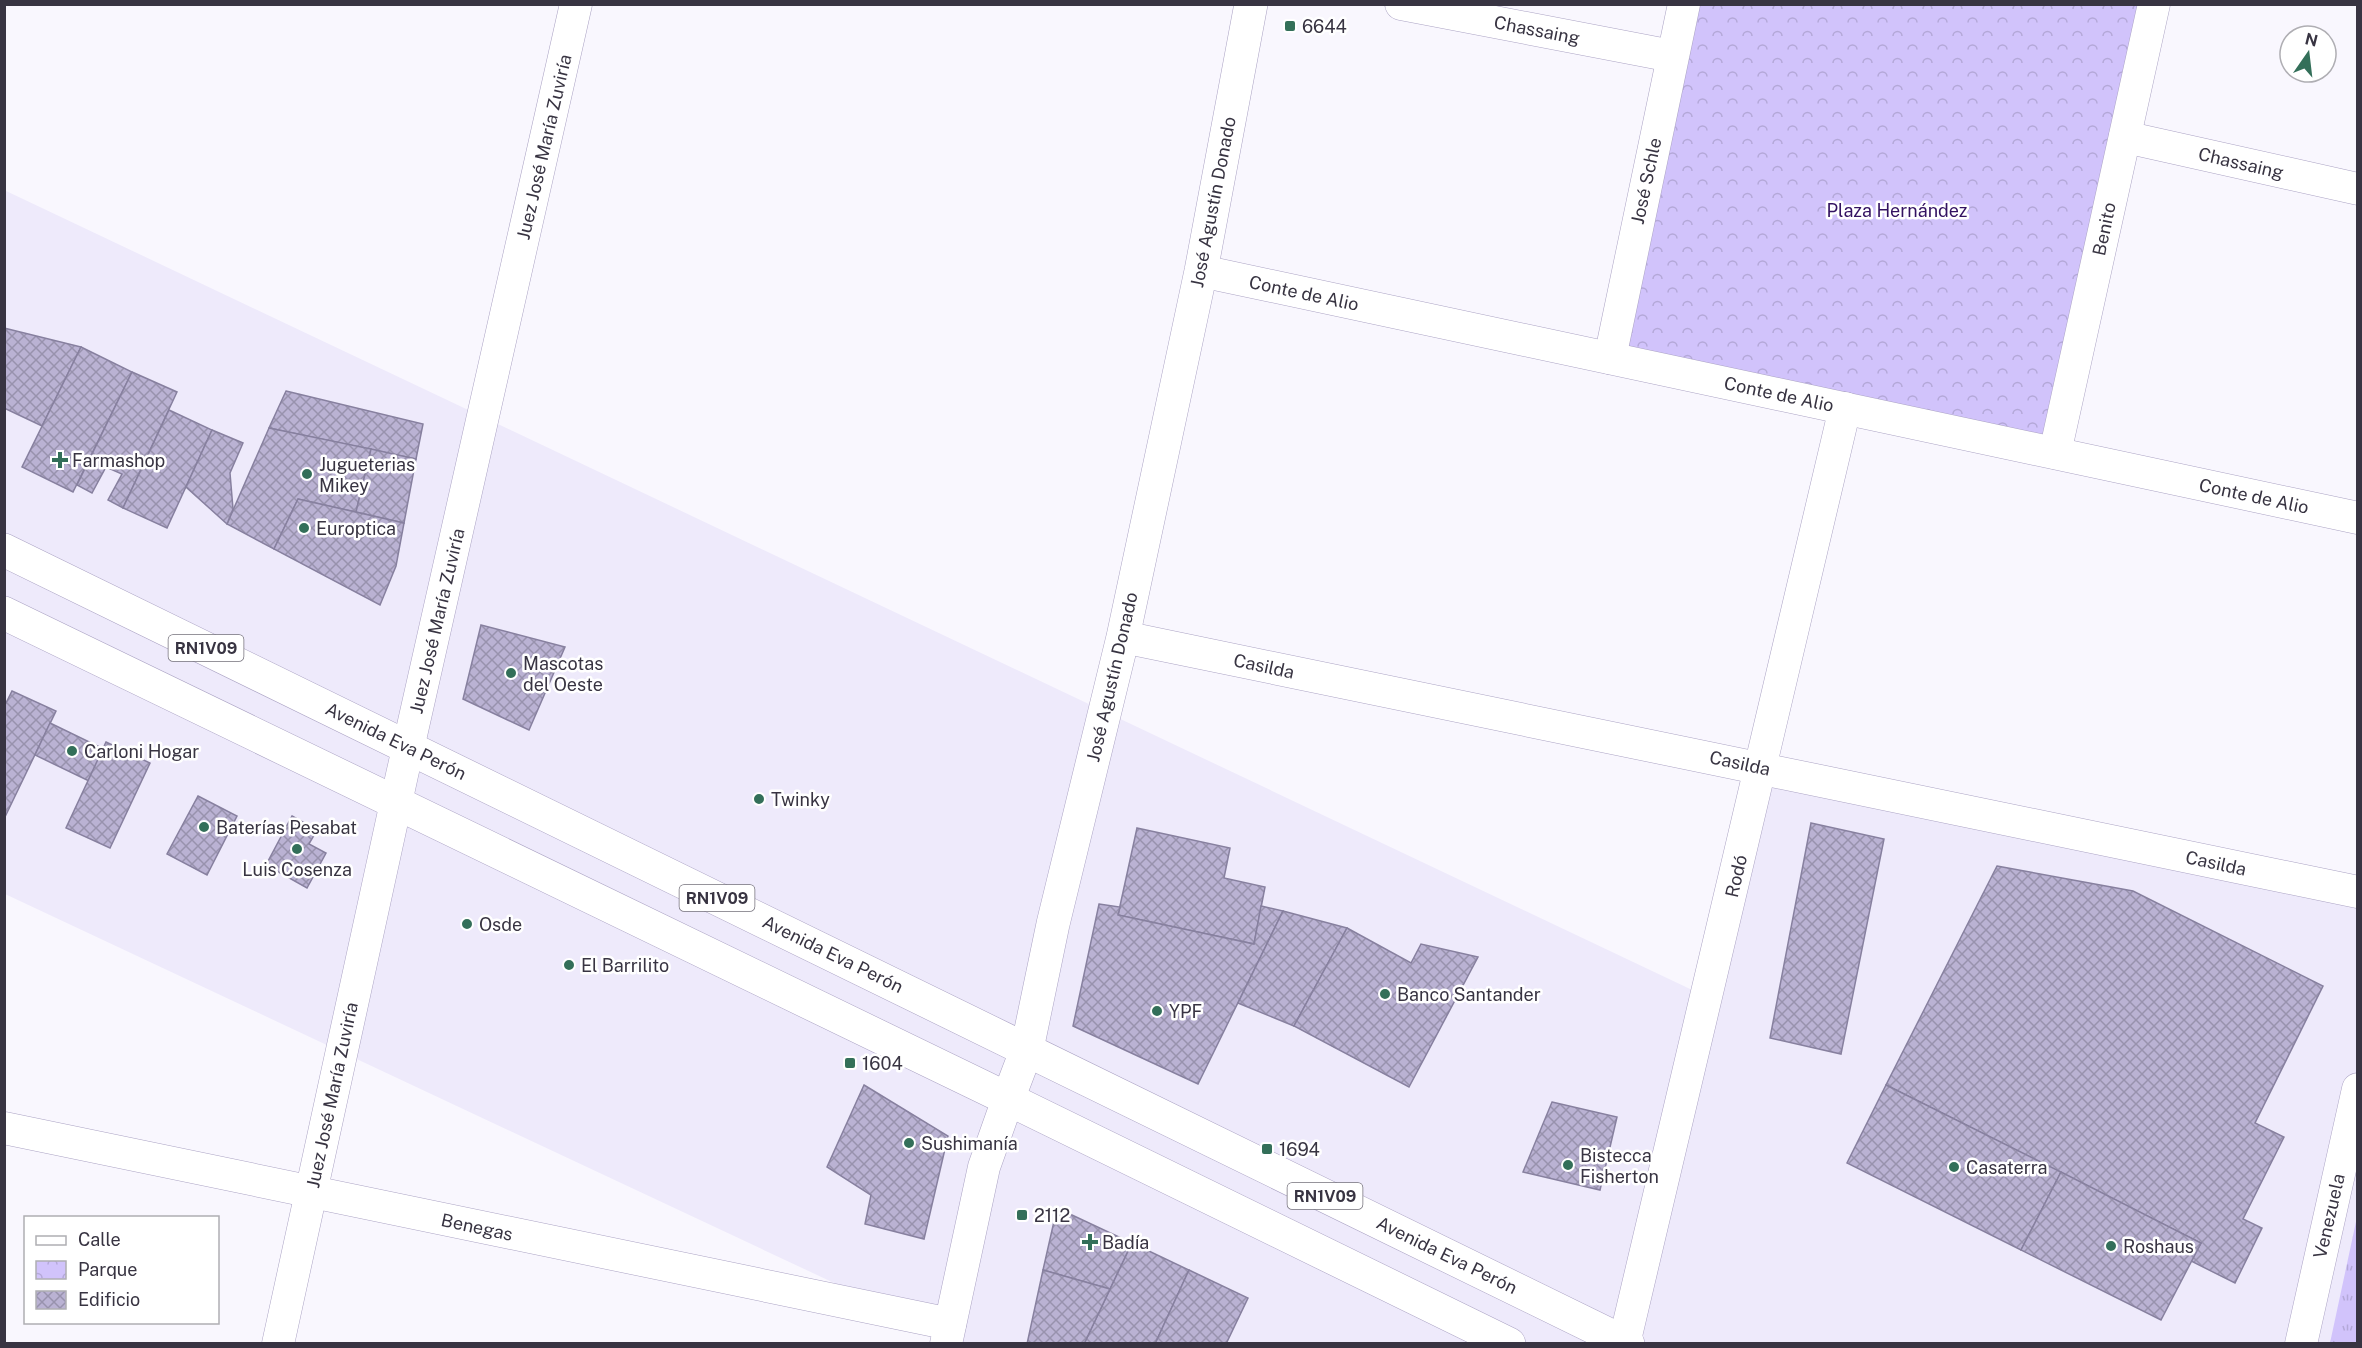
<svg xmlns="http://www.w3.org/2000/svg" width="2362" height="1348" font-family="'Public Sans',sans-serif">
  <defs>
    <pattern id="grass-tufts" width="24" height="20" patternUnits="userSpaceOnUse" patternTransform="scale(1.5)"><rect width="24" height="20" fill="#d1c3fb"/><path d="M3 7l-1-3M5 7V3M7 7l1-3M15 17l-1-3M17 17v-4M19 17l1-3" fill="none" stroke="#b4a8d8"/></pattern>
    <pattern id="park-crowns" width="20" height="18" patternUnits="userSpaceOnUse" patternTransform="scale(1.5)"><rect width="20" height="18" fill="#d1c3fb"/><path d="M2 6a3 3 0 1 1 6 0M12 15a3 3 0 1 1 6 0" fill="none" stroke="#b4a8d8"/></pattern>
    <pattern id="building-cross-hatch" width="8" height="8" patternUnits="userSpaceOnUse" patternTransform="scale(1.5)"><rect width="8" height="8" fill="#bab2d3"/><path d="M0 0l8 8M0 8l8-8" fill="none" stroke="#9892ad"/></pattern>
  </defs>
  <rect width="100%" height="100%" fill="#f9f7fe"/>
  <!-- built -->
  <polygon fill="#eeeafb" points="4,190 1707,997 1762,768 2357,892 2357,1343 962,1343 5,894"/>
  <!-- grass -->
  <polygon fill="url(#grass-tufts)" points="2357,1217 2357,1343 2330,1343"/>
  <!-- park -->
  <polygon fill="url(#park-crowns)" points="1684,5 2154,5 2055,453 1610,358"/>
  <!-- building -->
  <g fill="url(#building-cross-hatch)" stroke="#87809f" stroke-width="1.5">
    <polygon points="4,328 81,347 42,426 4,408"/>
    <polygon points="81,347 132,372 73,492 22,467"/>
    <polygon points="132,372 177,392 123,508 108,500 122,474 106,467 92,493 77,485"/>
    <polygon points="286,391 423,424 416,459 269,428"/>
    <polygon points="169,410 212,430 167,528 123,508"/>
    <polygon points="269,428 371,449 356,512 298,499 274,549 227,524"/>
    <polygon points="212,430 243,443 230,473 233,509 227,524 186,487"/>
    <polygon points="371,449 416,459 404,523 356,512"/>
    <polygon points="298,499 404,523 396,566 380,605 274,549"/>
    <polygon points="481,625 565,647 529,730 463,699"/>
    <polygon points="12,691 56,711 4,819 4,707"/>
    <polygon points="50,723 104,749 89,781 35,755"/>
    <polygon points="106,742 150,763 110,848 66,828"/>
    <polygon points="198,796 237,816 207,875 167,854"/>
    <polygon points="292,816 317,830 309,844 326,853 307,888 266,865"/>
    <polygon points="1811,823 1884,839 1841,1054 1770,1038"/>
    <polygon points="1137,828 1230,848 1224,878 1265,887 1254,944 1118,915"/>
    <polygon points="1997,866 2133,891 2323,986 2255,1123 2284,1137 2243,1219 2262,1228 2235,1283 2191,1261 2201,1243 1886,1085"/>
    <polygon points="1099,904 1120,907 1118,915 1254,944 1261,906 1283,911 1198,1084 1073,1026"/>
    <polygon points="1283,911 1347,928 1294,1026 1238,1003"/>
    <polygon points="1347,928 1411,963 1421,944 1478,957 1409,1087 1294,1026"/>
    <polygon points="864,1085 948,1136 924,1239 865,1224 871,1195 827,1167"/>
    <polygon points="1886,1085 2061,1172 2021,1250 1847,1163"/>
    <polygon points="1552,1102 1617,1117 1600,1190 1523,1172"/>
    <polygon points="2061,1172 2201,1243 2161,1320 2021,1250"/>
    <polygon points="1057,1208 1132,1243 1110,1289 1043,1270"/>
    <polygon points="1132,1243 1189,1270 1155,1344 1084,1344"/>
    <polygon points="1043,1270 1110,1289 1084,1344 1027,1344"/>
    <polygon points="1189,1270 1248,1298 1226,1344 1155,1344"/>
  </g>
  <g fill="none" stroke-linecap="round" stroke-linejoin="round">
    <!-- street casing -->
    <g stroke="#aba3c4" stroke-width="33">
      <g id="street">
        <polyline points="1401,4 1672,56"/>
        <polyline points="2125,137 2358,189"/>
        <polyline points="1201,271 2358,518"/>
        <polyline points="1610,358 1684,4"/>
        <polyline points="2055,453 2154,4"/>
        <polyline points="1123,637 2358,892"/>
        <polyline points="4,1128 950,1324"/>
        <polyline points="278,1344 402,775 576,4"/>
        <polyline points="946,1344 984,1167 1008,1099"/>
        <polyline points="1624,1344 1845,408"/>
        <polyline points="2301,1344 2358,1089"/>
      </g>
    </g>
    <!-- secondary casing -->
    <g stroke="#aba3c4" stroke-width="34">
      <polyline id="secondary" points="1008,1099 1027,1049 1053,924 1123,637 1201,271 1251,4"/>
    </g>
    <!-- primary casing -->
    <g stroke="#aba3c4" stroke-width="34">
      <g id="primary">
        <polyline points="4,550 1628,1344"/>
        <polyline points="4,613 1008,1099 1509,1344"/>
      </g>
    </g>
    <!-- street -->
    <use href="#street" stroke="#fff" stroke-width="32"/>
    <!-- secondary -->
    <use href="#secondary" stroke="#fff" stroke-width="33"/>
    <!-- primary -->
    <use href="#primary" stroke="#fff" stroke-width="33"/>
  </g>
  <!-- markers -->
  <g fill="#336f59" stroke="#fff" stroke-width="2">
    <rect x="1284" y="20" width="12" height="12" rx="3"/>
    <path d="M57 451h6v6h6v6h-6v6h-6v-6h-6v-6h6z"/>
    <circle cx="307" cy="474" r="6"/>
    <circle cx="304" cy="528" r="6"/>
    <circle cx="511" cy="673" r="6"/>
    <circle cx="72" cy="751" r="6"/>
    <circle cx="759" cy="799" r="6"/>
    <circle cx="204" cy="827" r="6"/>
    <circle cx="297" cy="849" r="6"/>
    <circle cx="467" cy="924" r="6"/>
    <circle cx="569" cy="965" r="6"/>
    <circle cx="1385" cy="994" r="6"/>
    <circle cx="1157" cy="1011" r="6"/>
    <rect x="844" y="1057" width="12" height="12" rx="3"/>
    <circle cx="909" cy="1143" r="6"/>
    <rect x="1261" y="1143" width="12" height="12" rx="3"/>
    <circle cx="1568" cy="1165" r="6"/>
    <circle cx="1954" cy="1167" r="6"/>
    <rect x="1016" y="1209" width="12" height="12" rx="3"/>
    <path d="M1087 1233h6v6h6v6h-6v6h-6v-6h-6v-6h6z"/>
    <circle cx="2111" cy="1246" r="6"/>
  </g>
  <g text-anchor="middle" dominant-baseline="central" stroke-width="5" stroke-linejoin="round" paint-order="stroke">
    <!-- shield labels -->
    <g fill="#fff" stroke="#74717b" stroke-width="1.5">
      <rect x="168.5" y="635" width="75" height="26" rx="4.5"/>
      <rect x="679.5" y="885" width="75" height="26" rx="4.5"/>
      <rect x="1287.5" y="1183" width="75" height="26" rx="4.5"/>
    </g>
    <g font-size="16" font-weight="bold" fill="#383442">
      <text x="206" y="648">RN1V09</text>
      <text x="717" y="898">RN1V09</text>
      <text x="1325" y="1196">RN1V09</text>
    </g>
    <!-- poi labels -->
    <g font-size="18" fill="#383442" stroke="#fff" text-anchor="start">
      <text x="1302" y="26">6644</text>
      <text x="72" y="460">Farmashop</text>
      <text x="319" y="464">Jugueterias<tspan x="319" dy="21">Mikey</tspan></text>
      <text x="316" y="528">Europtica</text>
      <text x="523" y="663">Mascotas<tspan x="523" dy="21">del Oeste</tspan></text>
      <text x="84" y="751">Carloni Hogar</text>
      <text x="771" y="799">Twinky</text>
      <text x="216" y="827">Baterías Pesabat</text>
      <text x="297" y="869" text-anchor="middle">Luis Cosenza</text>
      <text x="479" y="924">Osde</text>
      <text x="581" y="965">El Barrilito</text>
      <text x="1397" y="994">Banco Santander</text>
      <text x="1169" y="1011">YPF</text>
      <text x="862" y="1063">1604</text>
      <text x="921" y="1143">Sushimanía</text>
      <text x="1279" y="1149">1694</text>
      <text x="1580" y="1155">Bistecca<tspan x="1580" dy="21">Fisherton</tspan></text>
      <text x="1966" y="1167">Casaterra</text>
      <text x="1034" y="1215">2112</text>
      <text x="1102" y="1242">Badía</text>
      <text x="2123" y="1246">Roshaus</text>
    </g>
    <!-- street labels -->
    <g font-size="18" fill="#383442" stroke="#fff">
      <text transform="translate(1537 30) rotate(11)">Chassaing</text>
      <text transform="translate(544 147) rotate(-77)">Juez José María Zuviría</text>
      <text transform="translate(2241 163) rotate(13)">Chassaing</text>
      <text transform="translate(1646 181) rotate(-78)">José Schle</text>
      <text transform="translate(1213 202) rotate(-79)">José Agustín Donado</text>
      <text transform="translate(2104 229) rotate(-78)">Benito</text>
      <text transform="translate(1304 293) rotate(12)">Conte de Alio</text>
      <text transform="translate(1779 394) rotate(12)">Conte de Alio</text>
      <text transform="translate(2254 496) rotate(12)">Conte de Alio</text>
      <text transform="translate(437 621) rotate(-77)">Juez José María Zuviría</text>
      <text transform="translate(1264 666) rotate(12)">Casilda</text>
      <text transform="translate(1112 677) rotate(-77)">José Agustín Donado</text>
      <text transform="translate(396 741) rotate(26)">Avenida Eva Perón</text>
      <text transform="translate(1740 763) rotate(12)">Casilda</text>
      <text transform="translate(2216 863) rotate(12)">Casilda</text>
      <text transform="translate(1736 876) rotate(-77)">Rodó</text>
      <text transform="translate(833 954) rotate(26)">Avenida Eva Perón</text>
      <text transform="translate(332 1095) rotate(-78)">Juez José María Zuviría</text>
      <text transform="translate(2329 1216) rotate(-77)">Venezuela</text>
      <text transform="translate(477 1227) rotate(12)">Benegas</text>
      <text transform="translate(1447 1255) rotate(26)">Avenida Eva Perón</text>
    </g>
    <!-- park labels -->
    <g font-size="18" fill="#331261" stroke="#fff">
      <text x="1897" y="210">Plaza Hernández</text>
    </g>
  </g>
  <!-- border -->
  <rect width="2362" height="1348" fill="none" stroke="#383442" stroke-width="12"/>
  <!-- legend -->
  <rect x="24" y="1216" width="195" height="108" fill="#ffffff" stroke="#afaeb3" stroke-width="1.5"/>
  <rect x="36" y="1236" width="30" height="9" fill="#ffffff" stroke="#afaeb3" stroke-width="1.5"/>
  <text x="78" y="1246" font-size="18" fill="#383442">Calle</text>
  <rect x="36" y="1261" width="30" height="18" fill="url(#park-crowns)" stroke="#afaeb3" stroke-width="1.5"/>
  <text x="78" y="1276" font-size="18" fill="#383442">Parque</text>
  <rect x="36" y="1291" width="30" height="18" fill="url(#building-cross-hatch)" stroke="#afaeb3" stroke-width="1.5"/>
  <text x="78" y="1306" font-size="18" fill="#383442">Edificio</text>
  <!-- north arrow -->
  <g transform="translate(2308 54) rotate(14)"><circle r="28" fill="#ffffff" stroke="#afaeb3" stroke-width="1.5"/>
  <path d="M0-4.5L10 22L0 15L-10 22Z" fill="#336f59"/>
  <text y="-9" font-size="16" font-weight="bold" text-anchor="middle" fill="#383442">N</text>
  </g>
</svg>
